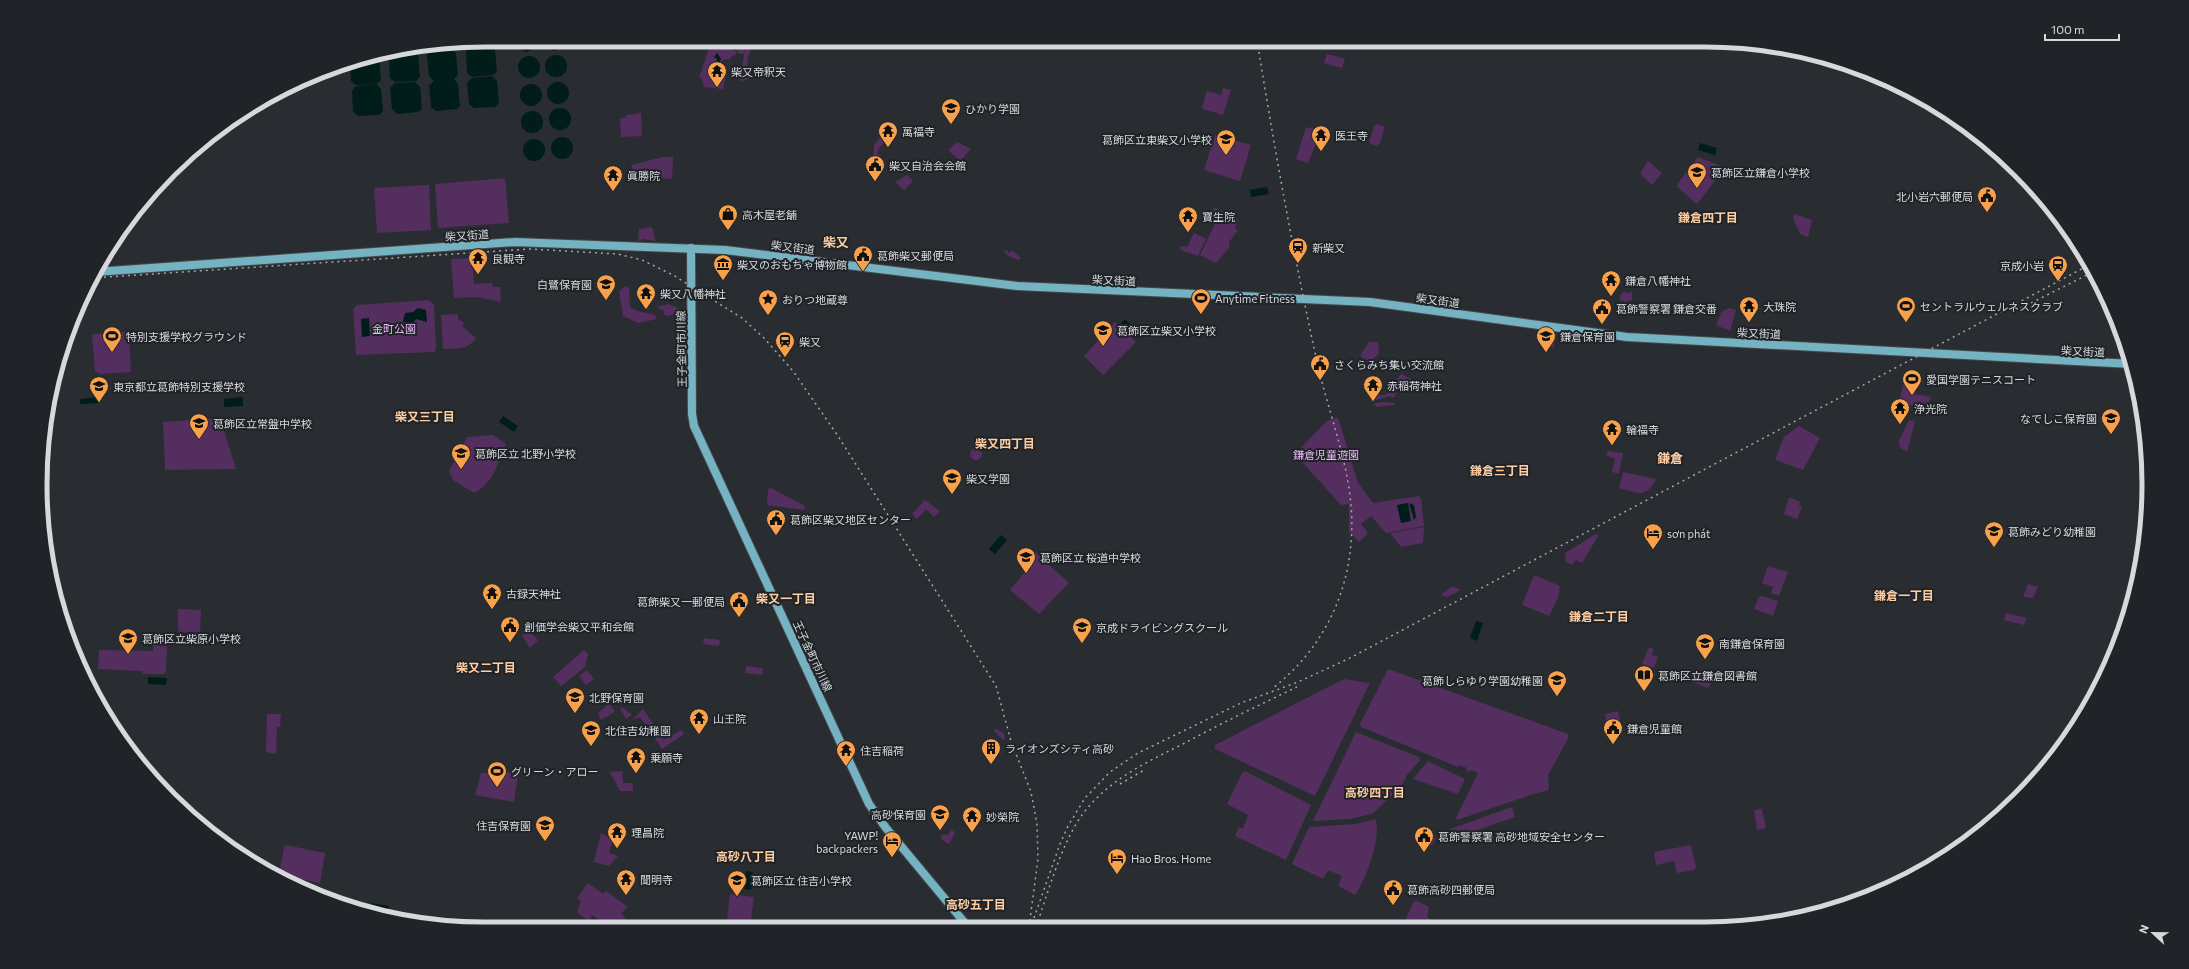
<svg xmlns="http://www.w3.org/2000/svg" width="2189" height="969" font-family="Commissioner,'Noto Sans JP',sans-serif">
  <rect width="100%" height="100%" fill="#292d32"/>
  <!-- green -->
  <g fill="#542e5e">
    <polygon points="721,40 726,40 725,42 744,49 744,54 738,53 738,51"/>
    <path d="M748,40H755L748,56L747,80L740,81C743,68 743,51 748,40Z"/>
    <polygon points="720,42 737,52 735,55 731,56 731,59 722,60 718,73 726,75 723,89 704,87 702,79 699,77 709,49 716,46"/>
    <polygon points="1327,54 1345,59 1342,68 1324,63"/>
    <polygon points="1223,88 1231,90 1223,115 1203,109 1202,107 1207,91 1221,95"/>
    <polygon points="641,113 642,136 621,137 620,118 626,118 626,115"/>
    <polygon points="1377,124 1385,127 1380,143 1376,146 1369,143 1374,126"/>
    <polygon points="1306,127 1325,132 1321,145 1316,144 1308,163 1296,159"/>
    <polygon points="884,133 888,137 878,150 877,154 880,155 877,161 871,158 874,153 874,145"/>
    <polygon points="1215,135 1251,145 1240,181 1204,170"/>
    <polygon points="957,142 971,149 960,161 948,150"/>
    <polygon points="663,157 673,157 672,179 652,177 636,179 631,165"/>
    <polygon points="1698,157 1723,167 1719,173 1720,174 1697,204 1676,186"/>
    <polygon points="1648,161 1662,173 1652,185 1640,174"/>
    <polygon points="907,175 913,181 904,190 895,182"/>
    <polygon points="505,178 509,223 438,228 435,184"/>
    <polygon points="429,185 431,230 377,233 374,188"/>
    <polygon points="1214,207 1238,219 1235,228 1238,230 1229,242 1229,248 1216,263 1200,255 1215,224 1208,220"/>
    <polygon points="1795,214 1812,220 1808,237 1800,234 1793,218"/>
    <polygon points="652,227 656,241 643,239 638,241 639,229"/>
    <polygon points="1194,233 1206,239 1198,256 1180,250 1181,246 1187,247"/>
    <polygon points="1006,250 1010,253 1012,250 1021,258 1019,260 1010,257 1004,252"/>
    <polygon points="472,258 474,284 492,283 493,287 500,287 501,302 477,297 454,298 451,259"/>
    <polygon points="626,286 629,288 630,307 637,311 655,315 657,319 638,323 623,316 619,291"/>
    <polygon points="1630,291 1632,292 1632,300 1626,302 1620,300 1619,298 1622,293 1626,292 1629,294"/>
    <polygon points="429,300 434,305 436,349 434,352 356,355 353,309 357,305"/>
    <polygon points="669,304 683,311 668,316 664,314 664,311 656,307"/>
    <polygon points="1729,308 1736,310 1730,331 1716,325 1722,311"/>
    <path d="M458,314V319L464,323L462,326L476,338C466,351 459,348 443,349L441,315Z"/>
    <polygon points="1115,322 1136,342 1103,375 1084,356"/>
    <polygon points="1740,326 1754,330 1752,338 1741,335 1742,330 1739,328"/>
    <polygon points="1549,331 1555,334 1554,348 1547,346"/>
    <polygon points="127,332 129,334 131,372 101,374 95,371 92,334"/>
    <polygon points="1369,342 1378,342 1379,353 1370,362 1360,356"/>
    <polygon points="1401,374 1414,380 1413,384 1395,382"/>
    <polygon points="1905,378 1918,381 1915,394 1931,397 1928,409 1926,410 1899,402"/>
    <polygon points="1392,388 1397,390 1394,398 1390,396 1376,400 1370,397 1372,394 1385,395"/>
    <polygon points="1384,402 1394,403 1395,405 1377,407 1374,405 1376,403"/>
    <polygon points="1338,417 1358,483 1373,503 1419,496 1421,498 1424,526 1386,533 1371,516 1361,524 1368,533 1359,542 1349,532 1349,504 1341,505 1295,454 1327,421"/>
    <polygon points="220,418 236,469 165,470 163,422"/>
    <polygon points="1909,420 1915,421 1907,452 1899,447 1900,444 1898,443"/>
    <polygon points="1799,426 1820,438 1803,470 1775,460 1784,437"/>
    <path d="M493,435L506,444C497,464 494,483 474,493L453,480L449,471L467,437Z"/>
    <circle cx="976" cy="454" r="6"/>
    <polygon points="1608,451 1623,453 1619,474 1612,472 1615,459 1606,455"/>
    <path d="M1623,472L1656,479C1646,499 1638,493 1619,488Z"/>
    <polygon points="771,488 805,506 804,510 767,505 768,489"/>
    <polygon points="1789,497 1800,502 1799,506 1802,507 1797,519 1784,514"/>
    <polygon points="925,500 940,511 934,517 926,509 917,519 912,514"/>
    <polygon points="1424,527 1423,543 1401,547 1390,533"/>
    <polygon points="1596,534 1598,536 1582,563 1576,560 1572,565 1566,562 1565,553"/>
    <polygon points="1032,549 1069,583 1039,614 1010,590 1033,562 1026,556"/>
    <polygon points="1768,566 1788,572 1779,596 1771,593 1773,587 1762,583"/>
    <polygon points="1534,575 1560,586 1558,598 1549,616 1522,605"/>
    <polygon points="2028,584 2038,587 2033,598 2023,597"/>
    <polygon points="1452,586 1461,590 1447,597 1441,595"/>
    <polygon points="1762,596 1778,601 1773,616 1754,609 1759,597"/>
    <polygon points="178,609 201,610 200,633 180,632 178,630"/>
    <polygon points="2006,613 2027,618 2024,625 2004,620"/>
    <polygon points="527,629 538,640 530,648 522,636"/>
    <polygon points="704,638 720,640 719,646 703,644"/>
    <polygon points="153,642 167,642 166,672 163,674 143,674 143,671 98,669 99,650 153,651"/>
    <polygon points="1649,647 1654,649 1652,655 1658,657 1654,668 1642,664"/>
    <polygon points="584,650 588,654 585,667 561,686 553,677"/>
    <polygon points="746,666 763,668 762,675 745,673"/>
    <polygon points="1388,669 1568,734 1568,739 1548,775 1549,790 1533,794 1457,820 1456,818 1478,773 1470,770 1468,772 1466,771 1467,768 1459,765 1458,767 1359,726"/>
    <polygon points="587,670 594,679 586,685 579,676"/>
    <polygon points="1691,674 1711,682 1708,688 1690,681"/>
    <polygon points="1344,679 1369,683 1369,685 1315,796 1215,749 1215,745"/>
    <polygon points="609,703 615,712 601,720 598,713"/>
    <polygon points="622,707 632,715 626,719 620,709"/>
    <polygon points="643,709 664,740 681,730 684,734 662,749 640,717 632,720"/>
    <polygon points="1618,711 1620,721 1607,724 1605,714"/>
    <polygon points="267,714 281,714 280,727 277,727 276,754 266,752"/>
    <polygon points="996,729 1004,733 1005,740 1002,739 994,731"/>
    <polygon points="1356,732 1419,757 1420,760 1407,775 1401,787 1372,814 1349,819 1313,821"/>
    <polygon points="1428,761 1465,779 1458,794 1413,779"/>
    <polygon points="622,771 623,783 633,783 633,791 620,791 610,772"/>
    <polygon points="1245,771 1311,805 1286,860 1235,836 1239,827 1243,829 1248,815 1227,804 1242,773"/>
    <polygon points="511,772 512,775 518,775 514,802 475,795 481,773"/>
    <polygon points="1512,807 1515,817 1443,842 1450,829"/>
    <polygon points="1762,809 1766,828 1757,830 1754,810"/>
    <path d="M1375,819C1383,833 1365,883 1355,895L1338,886L1342,876L1328,870L1323,879L1292,864L1309,827L1356,824Z"/>
    <polygon points="951,830 955,832 949,844 941,839 942,834 948,835"/>
    <polygon points="601,833 613,840 609,853 618,856 609,866 594,862"/>
    <polygon points="1429,836 1436,838 1432,845 1420,848 1423,838"/>
    <polygon points="286,845 325,853 320,883 279,875 284,847"/>
    <polygon points="1691,845 1696,867 1694,870 1677,873 1674,861 1656,865 1654,852"/>
    <polygon points="588,883 603,894 606,891 628,907 621,913 628,922 613,924 610,929 598,929 600,920 592,915 589,921 577,912 581,901 577,898"/>
    <polygon points="730,894 754,897 750,928 726,928"/>
    <polygon points="1415,900 1429,907 1427,917 1432,920 1430,926 1417,926 1407,921 1406,918"/>
  </g>
  <!-- water -->
  <g fill="#001d19">
    <polygon points="495,40 490,45 495,50 497,72 493,75 472,77 467,73 466,52 470,47 465,42"/>
    <polygon points="516,40 538,40 535,48 527,52 519,49"/>
    <polygon points="543,40 565,40 565,41 563,47 554,51 546,47"/>
    <polygon points="455,43 451,47 430,49 427,46"/>
    <polygon points="451,48 456,53 458,75 454,79 458,84 460,106 457,109 436,111 431,107 429,85 434,81 429,76 427,55 431,50"/>
    <polygon points="413,50 418,55 420,77 416,81 395,82 390,78 389,57 393,52"/>
    <polygon points="717,53 721,59 715,74 711,76 709,66 716,62 717,59 714,57"/>
    <circle cx="556" cy="66" r="11"/>
    <polygon points="375,55 379,58 381,80 377,84 356,85 351,81 350,61"/>
    <circle cx="529" cy="67" r="11"/>
    <polygon points="492,76 497,81 499,103 495,107 474,108 469,104 467,83 472,78"/>
    <circle cx="558" cy="93" r="11"/>
    <polygon points="415,82 420,87 422,109 418,112 397,114 392,109 390,88 395,83"/>
    <circle cx="531" cy="95" r="11"/>
    <polygon points="376,84 381,89 383,111 379,115 358,116 353,112 352,91 356,86"/>
    <circle cx="560" cy="119" r="11"/>
    <circle cx="532" cy="122" r="11"/>
    <circle cx="562" cy="148" r="11"/>
    <circle cx="534" cy="150" r="11"/>
    <polygon points="1700,143 1717,148 1715,155 1698,150"/>
    <polygon points="1267,187 1269,194 1251,197 1250,190"/>
    <polygon points="418,308 426,310 427,322 416,319 413,323 403,322 405,313 413,312"/>
    <polygon points="369,318 370,336 362,337 361,319"/>
    <polygon points="1125,319 1138,332 1134,336 1121,323"/>
    <polygon points="98,397 99,403 80,404 80,399"/>
    <polygon points="243,397 243,406 224,407 224,399"/>
    <polygon points="503,416 518,426 514,432 499,422"/>
    <polygon points="1408,503 1411,521 1401,523 1397,505"/>
    <polygon points="1409,503 1414,505 1416,517 1414,520"/>
    <polygon points="1001,535 1007,540 995,554 989,549"/>
    <polygon points="1476,621 1483,623 1477,641 1470,638"/>
    <polygon points="148,677 167,678 166,685 148,684"/>
    <polygon points="746,871 753,872 751,890 744,889"/>
    <polygon points="371,903 389,906 387,916 369,913"/>
  </g>
  <g fill="none" stroke-linecap="round" stroke-linejoin="round">
    <!-- secondary casing -->
    <g stroke="#45494d" stroke-width="10">
      <g id="secondary">
        <polyline points="691,248 692,414 694,426 869,804 886,828 969,928"/>
        <polyline points="95,272 515,242 725,250 1017,286 1370,302 1627,337 2132,364"/>
      </g>
    </g>
    <!-- secondary -->
    <use href="#secondary" stroke="#75b3c3" stroke-width="8"/>
    <!-- rail -->
    <g stroke="#a3a7aa" stroke-width="1.5" stroke-dasharray="2 4" stroke-linecap="butt">
      <path d="M1257,40C1274,146 1293,252 1316,357C1329,419 1357,478 1351,542C1347,600 1319,652 1273,688"/>
      <polyline points="92,278 529,249 618,254 642,260 673,275 742,318 763,337 793,371 838,436 996,686 1011,741 1031,792 1037,824 1038,859 1029,927"/>
      <polyline points="2015,311 2093,272"/>
      <polyline points="1120,784 1146,769"/>
      <polyline points="1034,918 1060,844 1068,826 1085,798 1110,772 1138,753 1241,703 1298,682 1348,659 2089,265"/>
      <path d="M1036,927C1048,893 1061,844 1082,815C1108,780 1145,763 1183,744C1220,724 1259,705 1297,687"/>
    </g>
  </g>
  <!-- icons -->
  <defs>
    <g id="temple-pin" transform="scale(1)"><path d="M0 17L-7.5 6A9.5 9.5 0 1 1 7.5 6Z" fill="#f8a14a" stroke="#202328"/><path d="M0-6L5-2H3V0L6.5 2.5H4V6H1.5V3h-3V6H-4V2.5H-6.5L-3 0V-2H-5Z" fill="#111"/></g>
    <g id="school-pin" transform="scale(1)"><path d="M0 17L-7.5 6A9.5 9.5 0 1 1 7.5 6Z" fill="#f8a14a" stroke="#202328"/><path d="M0-5L7-2L0 1L-7-2ZM-4 1L0 2.5L4 1V4Q0 6-4 4Z" fill="#111"/></g>
    <g id="civic-pin" transform="scale(1)"><path d="M0 17L-7.5 6A9.5 9.5 0 1 1 7.5 6Z" fill="#f8a14a" stroke="#202328"/><path d="M-.6-6.5H3V-4.5H.6V-3L4-1V1h2V6H-6V1h2V-1L-.6-3ZM-1.2 2.5V6h2.4V2.5Z" fill="#111"/></g>
    <g id="shop-pin" transform="scale(1)"><path d="M0 17L-7.5 6A9.5 9.5 0 1 1 7.5 6Z" fill="#f8a14a" stroke="#202328"/><path d="M-5-2.5h2.3a2.7 3.5 0 0 1 5.4 0H5L5.5 6h-11ZM-1.5-2.5h3a1.5 2.3 0 0 0-3 0Z" fill="#111"/></g>
    <g id="station-pin" transform="scale(1)"><path d="M0 17L-7.5 6A9.5 9.5 0 1 1 7.5 6Z" fill="#f8a14a" stroke="#202328"/><path d="M-3-6H3Q5-6 5-4V2Q5 4 3 4L4.5 6H3L1.5 4h-3L-3 6H-4.5L-3 4Q-5 4-5 2V-4Q-5-6-3-6ZM-3.5-4v3h7v-3ZM-3.5 1v1.5H-2V1ZM2 1v1.5H3.5V1Z" fill="#111"/></g>
    <g id="museum-pin" transform="scale(1)"><path d="M0 17L-7.5 6A9.5 9.5 0 1 1 7.5 6Z" fill="#f8a14a" stroke="#202328"/><path d="M0-6L6-3V-2H-6V-3ZM-5-1h2V3h-2ZM-1-1h2V3h-2ZM3-1h2V3H3ZM-6 4H6V6H-6Z" fill="#111"/></g>
    <g id="stadium-pin" transform="scale(1)"><path d="M0 17L-7.5 6A9.5 9.5 0 1 1 7.5 6Z" fill="#f8a14a" stroke="#202328"/><path d="M0-5a6.5 5 0 1 0 0 10a6.5 5 0 1 0 0-10ZM-3.5-1.8h7v3.6h-7Z" fill="#111"/></g>
    <g id="sight-pin" transform="scale(1)"><path d="M0 17L-7.5 6A9.5 9.5 0 1 1 7.5 6Z" fill="#f8a14a" stroke="#202328"/><path d="M0-6L1.8-2.2L6-1.7L2.9 1.2L3.7 5.4L0 3.3L-3.7 5.4L-2.9 1.2L-6-1.7L-1.8-2.2Z" fill="#111"/></g>
    <g id="hotel-pin" transform="scale(1)"><path d="M0 17L-7.5 6A9.5 9.5 0 1 1 7.5 6Z" fill="#f8a14a" stroke="#202328"/><path d="M-6-4.5h1.5V1H6V5H4.5V3h-9V5H-6ZM-4 0a1.8 1.8 0 1 1 3.6 0ZM.5 0V-2.5h3Q6-2.5 6 0Z" fill="#111"/></g>
    <g id="library-pin" transform="scale(1)"><path d="M0 17L-7.5 6A9.5 9.5 0 1 1 7.5 6Z" fill="#f8a14a" stroke="#202328"/><path d="M-6-4Q-3-5.5-.7-3.5V5Q-3 3-6 4ZM6-4Q3-5.5 .7-3.5V5Q3 3 6 4Z" fill="#111"/></g>
    <g id="building-pin" transform="scale(1)"><path d="M0 17L-7.5 6A9.5 9.5 0 1 1 7.5 6Z" fill="#f8a14a" stroke="#202328"/><path d="M-4-6H4V6H1V3H-1V6H-4ZM-2.5-4.3h1.7v1.8h-1.7ZM.8-4.3h1.7v1.8H.8ZM-2.5-1h1.7V.8h-1.7ZM.8-1h1.7V.8H.8Z" fill="#111"/></g>
  </defs>
  <g fill-rule="evenodd">
    <use href="#temple-pin" x="717" y="71"/>
    <use href="#school-pin" x="951" y="108"/>
    <use href="#temple-pin" x="888" y="131"/>
    <use href="#temple-pin" x="1321" y="135"/>
    <use href="#school-pin" x="1226" y="139"/>
    <use href="#civic-pin" x="875" y="165"/>
    <use href="#school-pin" x="1697" y="172"/>
    <use href="#temple-pin" x="613" y="175"/>
    <use href="#civic-pin" x="1987" y="196"/>
    <use href="#shop-pin" x="728" y="214"/>
    <use href="#temple-pin" x="1188" y="216"/>
    <use href="#station-pin" x="1298" y="247"/>
    <use href="#civic-pin" x="863" y="255"/>
    <use href="#temple-pin" x="478" y="258"/>
    <use href="#museum-pin" x="723" y="264"/>
    <use href="#station-pin" x="2058" y="265"/>
    <use href="#temple-pin" x="1611" y="280"/>
    <use href="#school-pin" x="606" y="284"/>
    <use href="#temple-pin" x="646" y="293"/>
    <use href="#stadium-pin" x="1201" y="298"/>
    <use href="#sight-pin" x="768" y="299"/>
    <use href="#temple-pin" x="1749" y="306"/>
    <use href="#stadium-pin" x="1906" y="306"/>
    <use href="#civic-pin" x="1602" y="308"/>
    <use href="#school-pin" x="1103" y="330"/>
    <use href="#stadium-pin" x="112" y="336"/>
    <use href="#school-pin" x="1546" y="336"/>
    <use href="#station-pin" x="785" y="341"/>
    <use href="#civic-pin" x="1320" y="364"/>
    <use href="#stadium-pin" x="1912" y="379"/>
    <use href="#temple-pin" x="1373" y="385"/>
    <use href="#school-pin" x="99" y="386"/>
    <use href="#temple-pin" x="1900" y="408"/>
    <use href="#school-pin" x="2111" y="418"/>
    <use href="#school-pin" x="199" y="423"/>
    <use href="#temple-pin" x="1612" y="429"/>
    <use href="#school-pin" x="461" y="453"/>
    <use href="#school-pin" x="952" y="478"/>
    <use href="#civic-pin" x="776" y="519"/>
    <use href="#school-pin" x="1994" y="531"/>
    <use href="#hotel-pin" x="1653" y="533"/>
    <use href="#school-pin" x="1026" y="557"/>
    <use href="#temple-pin" x="492" y="593"/>
    <use href="#civic-pin" x="739" y="601"/>
    <use href="#civic-pin" x="510" y="626"/>
    <use href="#school-pin" x="1082" y="627"/>
    <use href="#school-pin" x="128" y="638"/>
    <use href="#school-pin" x="1705" y="643"/>
    <use href="#library-pin" x="1644" y="675"/>
    <use href="#school-pin" x="1557" y="680"/>
    <use href="#school-pin" x="575" y="697"/>
    <use href="#temple-pin" x="699" y="718"/>
    <use href="#civic-pin" x="1613" y="728"/>
    <use href="#school-pin" x="591" y="730"/>
    <use href="#building-pin" x="991" y="748"/>
    <use href="#temple-pin" x="846" y="750"/>
    <use href="#temple-pin" x="636" y="757"/>
    <use href="#stadium-pin" x="497" y="771"/>
    <use href="#school-pin" x="940" y="814"/>
    <use href="#temple-pin" x="972" y="816"/>
    <use href="#school-pin" x="545" y="825"/>
    <use href="#temple-pin" x="617" y="832"/>
    <use href="#civic-pin" x="1424" y="836"/>
    <use href="#hotel-pin" x="892" y="841"/>
    <use href="#hotel-pin" x="1117" y="858"/>
    <use href="#temple-pin" x="626" y="879"/>
    <use href="#school-pin" x="737" y="880"/>
    <use href="#civic-pin" x="1393" y="889"/>
  </g>
  <g text-anchor="middle" dominant-baseline="central" stroke-width="4" stroke-linejoin="round" paint-order="stroke">
    <!-- poi labels -->
    <g font-size="11" fill="#d6d9dc" stroke="#202328" text-anchor="start">
      <text x="731" y="71">柴又帝釈天</text>
      <text x="965" y="108">ひかり学園</text>
      <text x="902" y="131">萬福寺</text>
      <text x="1335" y="135">医王寺</text>
      <text x="1212" y="139" text-anchor="end">葛飾区立東柴又小学校</text>
      <text x="889" y="165">柴又自治会会館</text>
      <text x="1711" y="172">葛飾区立鎌倉小学校</text>
      <text x="627" y="175">眞勝院</text>
      <text x="1973" y="196" text-anchor="end">北小岩六郵便局</text>
      <text x="742" y="214">高木屋老舗</text>
      <text x="1202" y="216">寶生院</text>
      <text x="1312" y="247">新柴又</text>
      <text x="877" y="255">葛飾柴又郵便局</text>
      <text x="492" y="258">良観寺</text>
      <text x="737" y="264">柴又のおもちゃ博物館</text>
      <text x="2044" y="265" text-anchor="end">京成小岩</text>
      <text x="1625" y="280">鎌倉八幡神社</text>
      <text x="592" y="284" text-anchor="end">白鷺保育園</text>
      <text x="660" y="293">柴又八幡神社</text>
      <text x="1215" y="298">Anytime Fitness</text>
      <text x="782" y="299">おりつ地蔵尊</text>
      <text x="1763" y="306">大珠院</text>
      <text x="1920" y="306">セントラルウェルネスクラブ</text>
      <text x="1616" y="308">葛飾警察署 鎌倉交番</text>
      <text x="1117" y="330">葛飾区立柴又小学校</text>
      <text x="126" y="336">特別支援学校グラウンド</text>
      <text x="1560" y="336">鎌倉保育園</text>
      <text x="799" y="341">柴又</text>
      <text x="1334" y="364">さくらみち集い交流館</text>
      <text x="1926" y="379">愛国学園テニスコート</text>
      <text x="1387" y="385">赤稲荷神社</text>
      <text x="113" y="386">東京都立葛飾特別支援学校</text>
      <text x="1914" y="408">浄光院</text>
      <text x="2097" y="418" text-anchor="end">なでしこ保育園</text>
      <text x="213" y="423">葛飾区立常盤中学校</text>
      <text x="1626" y="429">輪福寺</text>
      <text x="475" y="453">葛飾区立 北野小学校</text>
      <text x="966" y="478">柴又学園</text>
      <text x="790" y="519">葛飾区柴又地区センター</text>
      <text x="2008" y="531">葛飾みどり幼稚園</text>
      <text x="1667" y="533">sơn phát</text>
      <text x="1040" y="557">葛飾区立 桜道中学校</text>
      <text x="506" y="593">古録天神社</text>
      <text x="725" y="601" text-anchor="end">葛飾柴又一郵便局</text>
      <text x="524" y="626">創価学会柴又平和会館</text>
      <text x="1096" y="627">京成ドライビングスクール</text>
      <text x="142" y="638">葛飾区立柴原小学校</text>
      <text x="1719" y="643">南鎌倉保育園</text>
      <text x="1658" y="675">葛飾区立鎌倉図書館</text>
      <text x="1543" y="680" text-anchor="end">葛飾しらゆり学園幼稚園</text>
      <text x="589" y="697">北野保育園</text>
      <text x="713" y="718">山王院</text>
      <text x="1627" y="728">鎌倉児童館</text>
      <text x="605" y="730">北住吉幼稚園</text>
      <text x="1005" y="748">ライオンズシティ高砂</text>
      <text x="860" y="750">住吉稲荷</text>
      <text x="650" y="757">乗願寺</text>
      <text x="511" y="771">グリーン・アロー</text>
      <text x="926" y="814" text-anchor="end">高砂保育園</text>
      <text x="986" y="816">妙榮院</text>
      <text x="531" y="825" text-anchor="end">住吉保育園</text>
      <text x="631" y="832">理昌院</text>
      <text x="878" y="835" text-anchor="end">YAWP!<tspan x="878" dy="13">backpackers</tspan></text>
      <text x="1438" y="836">葛飾警察署 高砂地域安全センター</text>
      <text x="1131" y="858">Hao Bros. Home</text>
      <text x="640" y="879">聞明寺</text>
      <text x="751" y="880">葛飾区立 住吉小学校</text>
      <text x="1407" y="889">葛飾高砂四郵便局</text>
    </g>
    <!-- street labels -->
    <g font-size="11" fill="#d6d9dc" stroke="#202328">
      <text transform="translate(467 235) rotate(-4)">柴又街道</text>
      <text transform="translate(793 247) rotate(7)">柴又街道</text>
      <text transform="translate(1114 280) rotate(3)">柴又街道</text>
      <text transform="translate(1438 300) rotate(8)">柴又街道</text>
      <text transform="translate(1759 333) rotate(3)">柴又街道</text>
      <text transform="translate(681 349) rotate(-91)">王子金町市川線</text>
      <text transform="translate(2083 351) rotate(3)">柴又街道</text>
      <text transform="translate(813 656) rotate(65)">王子金町市川線</text>
    </g>
    <!-- park labels -->
    <g font-size="11" fill="#ebb8f9" stroke="#202328">
      <text x="394" y="328">金町公園</text>
      <text x="1326" y="454">鎌倉児童遊園</text>
    </g>
    <!-- neighbourhood labels -->
    <g font-size="12" font-weight="bold" fill="#ffcda2" stroke="#202328">
      <text x="1708" y="217">鎌倉四丁目</text>
      <text x="425" y="416">柴又三丁目</text>
      <text x="1005" y="443">柴又四丁目</text>
      <text x="1500" y="470">鎌倉三丁目</text>
      <text x="1904" y="595">鎌倉一丁目</text>
      <text x="786" y="598">柴又一丁目</text>
      <text x="1599" y="616">鎌倉二丁目</text>
      <text x="486" y="667">柴又二丁目</text>
      <text x="1375" y="792">高砂四丁目</text>
      <text x="746" y="856">高砂八丁目</text>
      <text x="976" y="904">高砂五丁目</text>
    </g>
    <!-- quarter labels -->
    <g font-size="13" font-weight="bold" fill="#ffcda2" stroke="#202328">
      <text x="836" y="242">柴又</text>
      <text x="1670" y="458">鎌倉</text>
    </g>
  </g>
  <!-- crop -->
  <path d="M0 0H2189V969H0ZM484 47H1705A437 437 0 0 1 2142 484V485A437 437 0 0 1 1705 922H484A437 437 0 0 1 47 485V484A437 437 0 0 1 484 47Z" fill="#202328" fill-rule="evenodd"/>
  <path fill="none" stroke="#d6d9dc" stroke-width="5" d="M484 47H1705A437 437 0 0 1 2142 484V485A437 437 0 0 1 1705 922H484A437 437 0 0 1 47 485V484A437 437 0 0 1 484 47Z"/>
  <!-- north arrow -->
  <g transform="translate(2153 933) rotate(292)" stroke="#202328" stroke-width="3" paint-order="stroke">
  <path d="M0-3L7 15L0 10L-7 15Z" fill="#d6d9dc"/>
  <text y="-6" font-size="11" font-weight="bold" text-anchor="middle" fill="#d6d9dc">N</text>
  </g>
  <!-- scale -->
  <path d="M2045 34v6h74v-6" fill="none" stroke="#d6d9dc" stroke-width="2"/>
  <text x="2051" y="34" font-size="12" fill="#d6d9dc" stroke="#202328" stroke-width="3" paint-order="stroke">100 m</text>
</svg>
